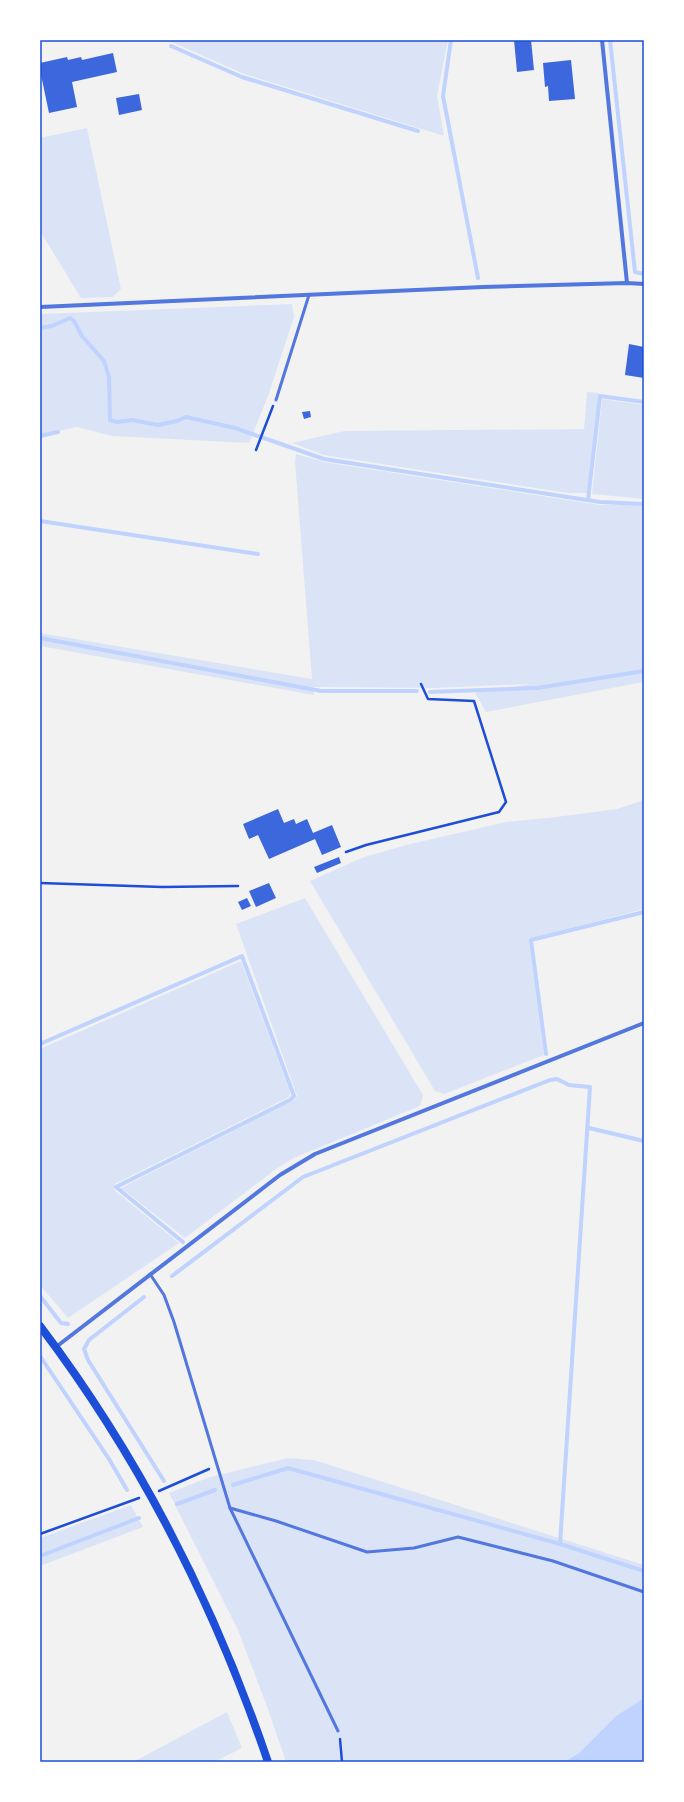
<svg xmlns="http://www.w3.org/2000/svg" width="684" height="1802" font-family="Signika,sans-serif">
  <rect width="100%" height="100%" fill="#f2f2f2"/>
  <!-- green -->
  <g fill="#dbe4f7">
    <polygon points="165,40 448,40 437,96 444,136 244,74 172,42"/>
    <polygon points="87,128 121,289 113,297 81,298 40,231 40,138"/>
    <polygon points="292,304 294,317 268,396 249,443 112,436 77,427 40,435 40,314"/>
    <polygon points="587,392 599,393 587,493 568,493 324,455 292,443 344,431 584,429"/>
    <polygon points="602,399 644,405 644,499 592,494"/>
    <polygon points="296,454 324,462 600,505 644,505 644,682 486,712 475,693 531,684 434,688 313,687 314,695 40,646 40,633 312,679 295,462"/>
    <polygon points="644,800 644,909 529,939 544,1055 444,1094 435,1091 310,881 364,857 410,844 506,822 548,818 617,809"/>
    <polygon points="305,898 423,1095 420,1106 294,1158 276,1169 185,1238 121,1188 294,1100 297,1096 236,924"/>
    <polygon points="241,961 290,1092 289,1097 115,1184 114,1190 179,1243 68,1318 40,1285 40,1049"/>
    <polygon points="288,1458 314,1460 644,1565 644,1698 616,1716 579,1753 564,1762 286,1762 269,1712 238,1630 169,1493 210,1477"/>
    <polygon points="131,1505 143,1527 40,1566 40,1538"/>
    <polygon points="227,1712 242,1748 214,1762 133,1762"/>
  </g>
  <!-- water -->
  <polygon fill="#bfd3fe" points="644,1698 644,1762 564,1762 579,1753 616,1716"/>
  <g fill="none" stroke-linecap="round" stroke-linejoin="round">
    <!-- stream -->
    <g stroke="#bfd3fe" stroke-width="4">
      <polyline points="451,40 443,96 478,278"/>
      <polyline points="610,40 635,272 644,274"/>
      <polyline points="171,46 242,77 418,131"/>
      <polyline points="40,328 52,326 70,318 74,321 82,336 104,361 109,377 110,420 117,422 132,420 158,425 177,421 186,417 235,428 324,459 600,502 644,504"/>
      <polyline points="40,436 58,432"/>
      <polyline points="588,500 600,396 644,402"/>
      <polyline points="40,521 258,554"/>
      <polyline points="40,638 321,691 417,691"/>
      <polyline points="430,692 537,688 644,671"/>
      <polyline points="40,1044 242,956 294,1096 290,1100 116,1187 183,1242"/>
      <polyline points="546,1054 531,940 644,912"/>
      <polyline points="589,1128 644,1141"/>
      <polyline points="172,1276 303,1177 550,1080 557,1079 569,1085 590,1087 560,1544"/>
      <polyline points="40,1296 61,1323 68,1324"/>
      <polyline points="144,1297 89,1340 84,1349 88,1360 164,1481"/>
      <polyline points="40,1356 109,1459 127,1490"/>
      <polyline points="233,1485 288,1468 560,1544 644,1571"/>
      <polyline points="177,1504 215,1490"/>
      <polyline points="40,1556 139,1518"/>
    </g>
  </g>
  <!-- building -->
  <g fill="#3d67dc">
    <polygon points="514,40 531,40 534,70 517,72"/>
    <polygon points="113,53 117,72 72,82 77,107 49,113 40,70 40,63 67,57 68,60 81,57 82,60"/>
    <polygon points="571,60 575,99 549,101 548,86 545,87 543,63"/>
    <polygon points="139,94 142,110 119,115 116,98"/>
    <polygon points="629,344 644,347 644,378 625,375"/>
    <polygon points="310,411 311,417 304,419 302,412"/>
    <polygon points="278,809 284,823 294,819 296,824 307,819 313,833 332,825 341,847 322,855 315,839 269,859 258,835 249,839 243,824"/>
    <polygon points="339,857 341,863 317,873 314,867"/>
    <polygon points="269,883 276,898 256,907 249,891"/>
    <polygon points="247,898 251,906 242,910 238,902"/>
  </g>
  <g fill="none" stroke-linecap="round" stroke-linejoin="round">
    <!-- path -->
    <g stroke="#1d4ed8" stroke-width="2.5">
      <polyline points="256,450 273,406"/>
      <polyline points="346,852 366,845 499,812 506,802 474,701 428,699 421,684"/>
      <polyline points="40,883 162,887 238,886"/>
      <polyline points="159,1491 209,1469"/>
      <polyline points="40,1534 139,1498"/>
      <polyline points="340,1739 342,1762"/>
    </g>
    <!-- service -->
    <g stroke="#5277de" stroke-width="3">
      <polyline points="276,400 309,295"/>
      <polyline points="150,1274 164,1295 174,1322 230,1508 338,1731"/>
      <polyline points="230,1508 276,1521 367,1552 414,1548 458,1537 553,1561 644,1592"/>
    </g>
    <!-- minor -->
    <g stroke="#5277de" stroke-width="4">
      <polyline points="602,40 627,283"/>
      <polyline points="40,307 483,287 627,283 644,284"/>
      <polyline points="56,1347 280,1175 315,1154 644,1023"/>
    </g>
    <!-- secondary -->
    <path stroke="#1d4ed8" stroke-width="8" d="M40,1326C140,1458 215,1606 268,1762"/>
  </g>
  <!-- border -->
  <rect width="684" height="1802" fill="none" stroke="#ffffff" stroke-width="82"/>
  <rect x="41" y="41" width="602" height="1720" fill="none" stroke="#1d4ed8" stroke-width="1.5"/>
</svg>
